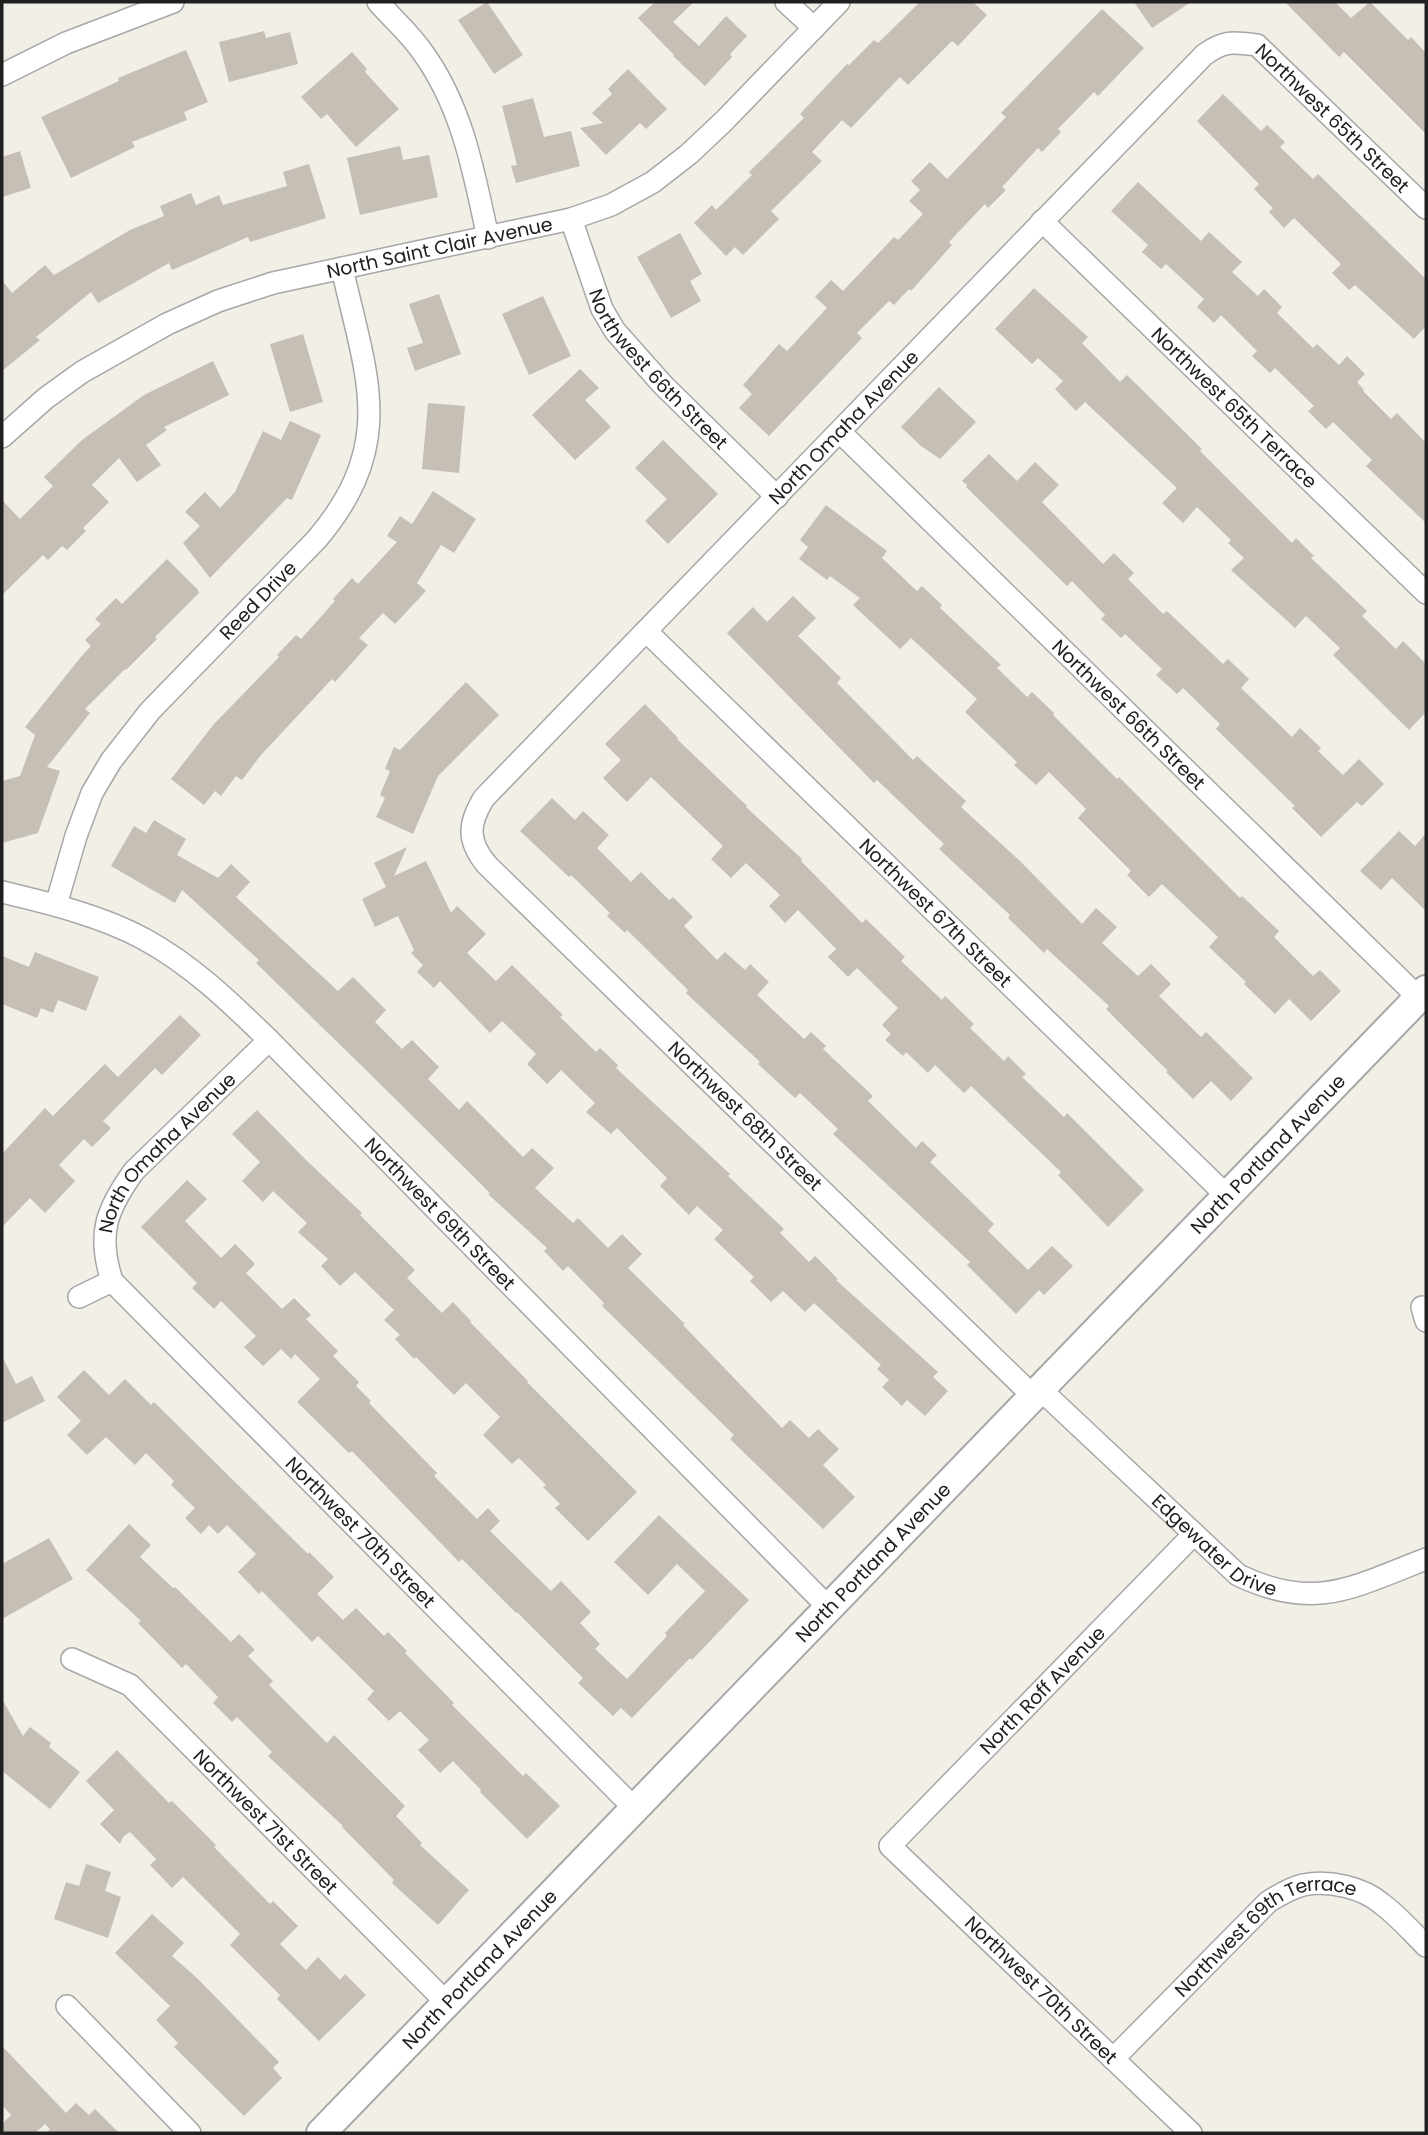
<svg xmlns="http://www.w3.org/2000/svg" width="1428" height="2135" font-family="Poppins,sans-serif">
  <rect width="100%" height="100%" fill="#f1efe6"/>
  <!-- building -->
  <g fill="#c6bfb5">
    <polygon points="487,2 523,55 494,74 458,20"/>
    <polygon points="655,2 694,2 673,22 699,46 726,16 747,36 730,54 732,57 705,86 673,56 674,55 638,18"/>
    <polygon points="920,2 973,2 987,15 958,46 952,41 908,85 900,77 851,128 842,120 812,152 822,161 771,211 779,219 743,255 735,247 726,256 694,223 712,205 716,210 752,175 749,172 804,118 800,114 847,64 849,65 874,40 878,43"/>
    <polygon points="1134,2 1191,2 1152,28"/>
    <polygon points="1285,2 1335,2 1351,18 1370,2 1408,40 1411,37 1426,53 1426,134 1344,52 1339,57"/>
    <polygon points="1102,9 1144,48 1098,96 1094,92 1058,129 1061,132 1042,152 1038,148 1002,187 1006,190 988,208 985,204 949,242 952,245 911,291 909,289 894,305 889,301 857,333 862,338 769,436 739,408 752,394 743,385 779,344 787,351 827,308 815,297 831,280 843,291 894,237 898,240 923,214 909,201 920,190 911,181 930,162 947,179 1006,117 1001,113"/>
    <polygon points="264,31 266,38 290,32 298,64 229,82 219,42"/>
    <polygon points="186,50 208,102 184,112 187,120 132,142 135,147 71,178 41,117 119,81 118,78"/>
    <polygon points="352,52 367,69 365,72 399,109 356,147 327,114 321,119 301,97"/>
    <polygon points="628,69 667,109 646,129 640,123 606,155 580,128 603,123 592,113 612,94 608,89"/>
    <polygon points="1223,94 1261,131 1267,125 1285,142 1280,147 1313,179 1318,174 1426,279 1426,326 1414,339 1355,285 1349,290 1332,273 1341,264 1294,218 1284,228 1269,212 1273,208 1254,189 1259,184 1197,121"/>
    <polygon points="533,98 544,137 571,131 580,166 516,183 511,166 517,165 502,106"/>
    <polygon points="400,146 403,160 429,155 438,197 360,215 347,158"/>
    <polygon points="20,151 31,188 2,197 2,157"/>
    <polygon points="309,164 326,218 250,242 248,237 172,270 169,263 98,303 91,292 36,337 40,340 2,371 2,280 12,293 45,265 54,275 130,230 164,216 160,206 191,193 196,205 219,195 223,205 287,186 283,172"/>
    <polygon points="1138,182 1201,241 1209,232 1242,262 1232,272 1258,296 1264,289 1282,307 1277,313 1313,348 1317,344 1339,365 1347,356 1365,374 1357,382 1364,390 1363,391 1391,419 1397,413 1426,443 1426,523 1366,466 1372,460 1333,422 1326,429 1308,411 1314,406 1275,368 1270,373 1252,356 1257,351 1221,315 1214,323 1197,307 1204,299 1166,264 1161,269 1142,252 1148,245 1111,211"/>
    <polygon points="680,233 702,274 690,281 701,301 671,318 637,257"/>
    <polygon points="1034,288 1088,337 1082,343 1120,382 1127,375 1202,449 1200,451 1292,543 1296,538 1314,556 1311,558 1367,611 1362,616 1396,649 1403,641 1426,664 1426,712 1409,730 1333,655 1340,648 1306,616 1295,628 1231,570 1244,558 1228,543 1231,540 1197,507 1183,523 1162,503 1177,488 1085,402 1076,411 1055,389 1063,381 1038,358 1032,364 995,329"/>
    <polygon points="439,294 461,354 415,371 407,348 423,343 409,304"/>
    <polygon points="543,296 571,356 529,375 502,314"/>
    <polygon points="303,334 323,402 290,412 270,344"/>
    <polygon points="213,361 229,395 164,427 167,430 146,445 161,465 137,482 119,458 92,485 109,502 83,528 86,531 67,550 62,546 48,560 43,555 2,595 2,500 20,519 53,486 44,477 82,440 144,395"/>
    <polygon points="580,369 599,388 585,400 611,427 575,460 532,415"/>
    <polygon points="939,387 976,422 940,459 921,446 901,427"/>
    <polygon points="428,403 465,406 459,473 422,469"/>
    <polygon points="290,421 321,435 292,500 287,498 210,578 183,543 200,526 185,512 205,492 220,508 235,492 263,431 281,440"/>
    <polygon points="663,440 718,494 668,544 645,521 667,499 635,468"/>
    <polygon points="989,454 1017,481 1035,462 1059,485 1042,502 1103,564 1114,553 1134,573 1128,579 1163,614 1167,611 1223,664 1228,659 1249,679 1241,688 1292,737 1300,728 1321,748 1318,751 1343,775 1359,759 1384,784 1362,806 1357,802 1321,837 1292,808 1295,806 1216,729 1220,724 1183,688 1177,694 1156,675 1162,669 1125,634 1121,638 1101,619 1105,615 1072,581 1067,586 966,487 967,485 962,481"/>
    <polygon points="433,491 476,519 454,553 441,545 417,583 426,591 395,624 383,613 359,638 368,645 335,682 332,679 261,755 242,780 236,776 221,796 215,791 204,805 171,779 214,724 279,657 277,655 296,635 301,639 335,601 333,599 352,578 358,584 397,542 387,536 400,516 412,524"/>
    <polygon points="826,505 887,551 882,558 917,591 922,586 942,605 940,608 1001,665 997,668 1027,697 1032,692 1054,713 1053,715 1117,779 1119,777 1240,898 1242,896 1279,931 1274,937 1313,976 1320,970 1341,991 1311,1021 1289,999 1275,1014 1244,984 1246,982 1209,947 1218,937 1162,884 1149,897 1127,875 1131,871 1078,818 1086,809 1049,772 1036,785 1014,765 1017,762 965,712 977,699 911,638 900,649 853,605 860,598 830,576 827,580 799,559 808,547 800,540"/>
    <polygon points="167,559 198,590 199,593 155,637 157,639 126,670 125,669 85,709 90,713 47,767 60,771 38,833 2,843 2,781 20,776 35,735 25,727 80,658 91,646 85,640 101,624 95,619 116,598 122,604"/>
    <polygon points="793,596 816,618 798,636 841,678 837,683 913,760 917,756 966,801 961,807 1020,861 1082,924 1096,908 1117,927 1102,943 1138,976 1151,964 1171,984 1159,996 1201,1037 1206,1032 1253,1078 1231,1101 1211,1081 1193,1099 1166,1072 1168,1071 1106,1009 1109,1006 1047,949 1044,953 1008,918 1010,915 939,849 944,844 877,780 874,783 727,633 753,607 767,622"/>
    <polygon points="466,682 499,715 438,776 413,834 376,817 385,798 380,795 390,771 385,769 394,747 400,750"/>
    <polygon points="645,704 678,738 677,739 747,806 746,807 802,859 801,861 862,923 866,919 905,957 901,961 942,1000 945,996 974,1024 970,1028 1004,1061 1008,1056 1026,1074 1022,1077 1064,1117 1067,1113 1144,1190 1108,1227 1058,1175 1061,1172 971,1086 964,1093 935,1065 928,1073 906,1052 903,1056 885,1040 891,1034 882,1025 898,1008 857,968 848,977 828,957 836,949 798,910 785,923 769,906 780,895 746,863 731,878 711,859 723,846 651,777 627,802 603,778 621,760 605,744"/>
    <polygon points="552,798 575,820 583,811 609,835 597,848 631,882 641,872 669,900 673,897 693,917 684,926 717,960 725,952 745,970 750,964 769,982 757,995 804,1039 811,1032 826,1046 823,1049 873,1096 868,1101 916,1148 922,1141 937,1155 930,1162 994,1224 988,1231 1028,1270 1052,1246 1073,1266 1044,1295 1039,1290 1016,1314 967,1265 970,1262 833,1134 838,1129 800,1093 795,1098 758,1064 760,1062 686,993 688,990 627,930 625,933 607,916 610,913 571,875 569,877 520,831"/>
    <polygon points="154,820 186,839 177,855 218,878 231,864 250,882 236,897 338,991 353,977 386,1010 375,1022 402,1049 412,1040 439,1067 428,1079 459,1110 467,1101 523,1157 532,1148 554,1168 535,1188 573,1223 578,1218 608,1248 622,1234 642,1254 628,1268 685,1324 683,1325 782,1428 790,1420 809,1438 818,1429 839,1449 823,1465 855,1497 823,1529 730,1439 734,1435 602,1306 604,1303 568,1266 563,1271 544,1251 547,1248 488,1194 490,1193 366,1070 256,963 259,960 182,890 175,903 111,866 134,826 146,833"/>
    <polygon points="1399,831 1415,846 1426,833 1426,911 1392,878 1381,890 1360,871"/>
    <polygon points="407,847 394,876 426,861 451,913 457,906 486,934 467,953 496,981 512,965 563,1015 560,1017 596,1052 600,1048 618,1065 616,1068 730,1174 728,1176 784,1229 780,1233 809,1262 815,1256 838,1279 836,1280 938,1372 933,1377 948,1391 925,1416 907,1400 902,1406 882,1387 889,1380 877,1369 881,1365 814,1303 805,1312 783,1291 771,1302 750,1281 754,1277 714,1239 723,1230 697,1206 689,1215 660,1186 667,1178 617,1128 611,1134 586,1112 595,1103 561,1070 547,1084 527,1064 536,1054 502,1021 490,1033 440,981 434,988 417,972 423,965 411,953 414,950 398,916 375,927 362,899 386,887 374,863"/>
    <polygon points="35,952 99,977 86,1011 58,1000 53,1013 41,1008 37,1018 2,1004 2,956 29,967"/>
    <polygon points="180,1015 201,1035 162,1075 155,1068 103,1121 111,1128 92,1147 84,1139 59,1165 75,1181 45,1213 30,1198 2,1227 2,1154 45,1108 53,1116 105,1064 118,1077"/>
    <polygon points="257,1110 305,1159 362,1213 360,1215 415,1270 407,1278 442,1313 453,1302 471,1321 470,1322 528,1381 527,1382 637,1492 588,1541 555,1508 560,1504 543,1487 546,1485 519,1458 512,1464 483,1435 500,1417 466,1383 454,1395 416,1357 414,1359 395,1339 400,1335 384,1320 394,1310 355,1272 340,1286 321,1266 328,1259 298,1232 307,1223 273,1191 263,1202 242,1181 260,1162 232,1134"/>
    <polygon points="187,1180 207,1199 185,1221 221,1258 235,1244 255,1264 246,1273 282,1309 294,1298 311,1315 306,1319 338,1351 333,1356 359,1382 356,1386 371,1401 369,1403 437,1473 434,1476 477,1519 488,1508 500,1521 490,1531 551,1591 561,1581 591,1612 580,1623 600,1644 595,1649 627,1679 667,1636 665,1633 705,1591 677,1564 648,1595 614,1562 659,1515 749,1600 692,1660 690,1658 632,1718 621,1708 613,1716 578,1683 583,1678 517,1612 516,1613 462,1559 459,1562 352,1451 349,1453 297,1402 320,1379 295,1354 291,1359 281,1349 263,1366 244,1347 256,1336 221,1301 214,1309 192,1288 197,1283 141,1227"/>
    <polygon points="2,1356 16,1384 32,1376 45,1401 2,1423"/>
    <polygon points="84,1370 109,1395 125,1379 151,1405 154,1402 308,1554 309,1552 334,1577 317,1594 343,1620 356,1608 384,1636 388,1632 407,1651 405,1653 454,1703 452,1705 523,1776 526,1773 560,1806 527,1839 480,1792 481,1790 453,1761 440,1773 418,1750 429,1740 400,1711 389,1721 367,1699 374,1691 318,1636 312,1642 262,1591 259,1594 238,1572 256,1554 227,1525 218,1534 209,1525 201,1534 185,1518 195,1508 171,1485 174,1481 146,1453 135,1465 106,1437 87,1455 67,1435 81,1421 57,1397"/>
    <polygon points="129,1524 151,1545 140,1557 173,1588 175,1587 231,1642 239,1634 255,1650 248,1656 273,1681 269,1685 327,1743 334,1735 405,1806 396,1816 422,1843 420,1845 469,1890 438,1925 392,1883 394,1880 342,1827 343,1826 268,1756 272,1752 237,1717 232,1722 213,1703 218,1697 186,1664 182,1668 138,1623 141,1621 86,1570"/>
    <polygon points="49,1538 73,1579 2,1619 2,1564"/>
    <polygon points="2,1699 23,1736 30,1727 51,1743 49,1747 80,1772 50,1809 2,1771"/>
    <polygon points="117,1750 169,1803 172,1801 216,1845 214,1847 270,1904 273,1901 298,1926 280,1944 306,1970 318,1957 340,1980 345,1974 366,1995 319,2041 277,1999 280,1995 230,1945 240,1934 183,1877 172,1888 150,1865 156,1859 130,1832 123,1837 120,1844 100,1824 114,1810 86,1781"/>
    <polygon points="86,1864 111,1872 105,1891 121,1897 108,1938 54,1919 66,1882 79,1886"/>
    <polygon points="152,1914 184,1943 172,1956 198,1979 279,2062 273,2068 282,2078 244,2116 174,2047 178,2043 156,2020 170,2006 115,1953"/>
    <polygon points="2,2046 66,2113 76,2103 89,2115 95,2109 119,2133 46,2133 50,2129 45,2124 35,2133 2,2133 2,2124 11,2115 2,2105"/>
  </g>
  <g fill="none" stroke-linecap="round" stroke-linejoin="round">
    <!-- minor casing -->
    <g stroke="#a7a7a7" stroke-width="24">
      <g id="minor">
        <path d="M378,2C392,18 409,33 421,50C462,105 474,172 488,238"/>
        <polyline points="786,2 814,28"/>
        <polyline points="2,75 66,43 173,2"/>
        <path id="s1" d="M571,219L602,309L615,331L663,385L777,497"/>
        <path id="s2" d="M1042,221L1426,593"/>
        <path id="s3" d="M840,432L1419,998"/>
        <path id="s4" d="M2,437L46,398L82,372L167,324L218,301L273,283L571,219L611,205L653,182L689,154L724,121L839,2"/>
        <path id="s5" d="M646,631L1227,1196"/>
        <path id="s6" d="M2,892C48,903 102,916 144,939C192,965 231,1003 269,1040L829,1608"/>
        <path id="s7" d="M56,905L76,836L92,793L111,761L150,711L317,539C398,443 366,376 342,268"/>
        <path id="s8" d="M112,1281C97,1234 106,1210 134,1171L269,1040"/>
        <path id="s9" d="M79,1297L112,1281L635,1809"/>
        <polyline points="1422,1307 1426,1321"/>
        <path id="s10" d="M1041,1390L1238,1575C1315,1612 1353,1587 1426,1559"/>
        <path id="s11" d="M1034,1397L487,865C467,841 468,824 484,798L1204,55C1224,40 1234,42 1257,45L1426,208"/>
        <path id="s12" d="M72,1659L130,1685L447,2003"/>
        <polyline points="67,2006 190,2133"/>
        <path id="s13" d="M1113,2059L1268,1902C1279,1895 1291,1888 1303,1885C1329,1880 1362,1887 1382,1904C1398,1916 1412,1932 1426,1946"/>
        <path id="s14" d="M1191,2133L890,1846L1194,1534"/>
      </g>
    </g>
    <!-- tertiary casing -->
    <g stroke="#a7a7a7" stroke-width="32">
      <g id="tertiary">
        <path id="s15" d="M321,2133L1426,990"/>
      </g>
    </g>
    <!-- minor -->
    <use href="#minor" stroke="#fff" stroke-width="21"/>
    <!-- tertiary -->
    <use href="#tertiary" stroke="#fff" stroke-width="28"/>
  </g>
  <g text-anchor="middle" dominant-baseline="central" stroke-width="5" stroke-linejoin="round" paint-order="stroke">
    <!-- street labels -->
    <g font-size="19" fill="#202020" stroke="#fff">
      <text stroke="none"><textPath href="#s11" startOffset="2032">Northwest 65th Street</textPath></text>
      <text stroke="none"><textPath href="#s4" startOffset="485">North Saint Clair Avenue</textPath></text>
      <text stroke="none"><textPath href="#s1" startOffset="177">Northwest 66th Street</textPath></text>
      <text stroke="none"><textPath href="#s2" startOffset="268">Northwest 65th Terrace</textPath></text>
      <text stroke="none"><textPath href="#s11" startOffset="1353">North Omaha Avenue</textPath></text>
      <text stroke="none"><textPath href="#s7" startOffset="373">Reed Drive</textPath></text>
      <text stroke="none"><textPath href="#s3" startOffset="404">Northwest 66th Street</textPath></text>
      <text stroke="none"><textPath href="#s5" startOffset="404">Northwest 67th Street</textPath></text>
      <text transform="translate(745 1116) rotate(44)">Northwest 68th Street</text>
      <text stroke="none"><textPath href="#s15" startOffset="1362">North Portland Avenue</textPath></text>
      <text stroke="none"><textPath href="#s8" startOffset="152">North Omaha Avenue</textPath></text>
      <text stroke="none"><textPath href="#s6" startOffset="555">Northwest 69th Street</textPath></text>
      <text stroke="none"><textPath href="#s9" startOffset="390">Northwest 70th Street</textPath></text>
      <text stroke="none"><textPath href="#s10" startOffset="234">Edgewater Drive</textPath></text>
      <text stroke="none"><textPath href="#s15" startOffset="794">North Portland Avenue</textPath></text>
      <text stroke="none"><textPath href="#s14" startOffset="634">North Roff Avenue</textPath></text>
      <text stroke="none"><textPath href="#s12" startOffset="256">Northwest 71st Street</textPath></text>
      <text stroke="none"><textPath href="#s13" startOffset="203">Northwest 69th Terrace</textPath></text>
      <text stroke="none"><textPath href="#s15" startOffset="228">North Portland Avenue</textPath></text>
      <text transform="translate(1041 1990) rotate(44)">Northwest 70th Street</text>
    </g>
  </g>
  <!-- border -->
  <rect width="1428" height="2135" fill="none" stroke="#202020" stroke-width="7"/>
</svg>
